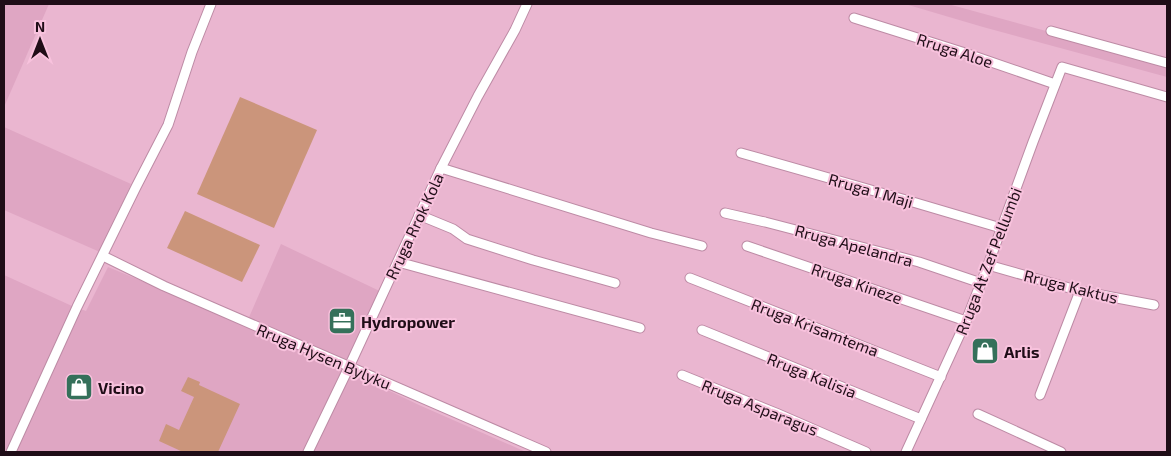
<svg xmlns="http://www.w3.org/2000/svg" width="1171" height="456" font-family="'Exo 2',sans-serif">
  <rect width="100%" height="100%" fill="#eab6d0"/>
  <!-- built -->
  <g fill="#dfa6c3">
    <polygon points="4,4 49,4 4,107"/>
    <polygon points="905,4 948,4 1046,31 1167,66 1167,77 983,27"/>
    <polygon points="4,127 131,184 100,252 4,210"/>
    <polygon points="281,244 388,295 350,372 419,405 526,452 4,452 4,275 72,306 86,311 108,267 246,324"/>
  </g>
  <!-- green -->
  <g fill="#cb957b">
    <polygon points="240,97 317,130 274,228 197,194"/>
    <polygon points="185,211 260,245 242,282 167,248"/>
    <polygon points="188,377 200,382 199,385 240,404 218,452 183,452 159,441 166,424 179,430 194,397 181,391"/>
  </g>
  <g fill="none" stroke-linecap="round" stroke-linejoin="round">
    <!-- minor casing -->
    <g stroke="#bd8ba5" stroke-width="11">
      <g id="minor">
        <polyline points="854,18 962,52 1055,84"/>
        <polyline points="1051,31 1167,63"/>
        <polyline points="741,153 906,200 1001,228"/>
        <polyline points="441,168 651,233 702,246"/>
        <polyline points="725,213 765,222 919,262 981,283"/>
        <polyline points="419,215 453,229 467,239 533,260 615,283"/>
        <polyline points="747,246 966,321"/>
        <polyline points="103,256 164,286 219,310 546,452"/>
        <polyline points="398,262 640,328"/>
        <polyline points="988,265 1080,291 1154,305"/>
        <polyline points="690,278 941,377"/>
        <polyline points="702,330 921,419"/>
        <polyline points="682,375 776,413 866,452"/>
        <polyline points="1040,395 1080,291"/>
        <polyline points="978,414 1061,452"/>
        <polyline points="11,452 77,307 136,187 168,125 192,52 211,4"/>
        <polyline points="308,452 349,367 441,168 478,96 515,30 527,4"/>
        <polyline points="906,452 966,321 988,265 1033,142 1062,67 1167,97"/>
      </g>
    </g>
    <!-- minor -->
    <use href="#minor" stroke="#fff" stroke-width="9"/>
  </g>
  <!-- icons -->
  <defs>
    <g id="office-square" transform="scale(1.4375)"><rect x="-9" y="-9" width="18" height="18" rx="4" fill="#35705a" stroke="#f8c2dd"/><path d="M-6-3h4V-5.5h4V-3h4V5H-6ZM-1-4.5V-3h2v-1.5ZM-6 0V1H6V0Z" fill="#fff"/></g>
    <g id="shop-square" transform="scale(1.4375)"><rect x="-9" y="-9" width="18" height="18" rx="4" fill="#35705a" stroke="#f8c2dd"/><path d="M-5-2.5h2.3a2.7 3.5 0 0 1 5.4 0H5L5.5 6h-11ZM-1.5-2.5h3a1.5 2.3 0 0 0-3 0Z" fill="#fff"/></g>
  </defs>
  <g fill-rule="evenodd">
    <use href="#office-square" x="342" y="321"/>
    <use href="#shop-square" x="985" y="351"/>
    <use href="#shop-square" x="79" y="387"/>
  </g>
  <g text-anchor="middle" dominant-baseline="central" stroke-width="4" stroke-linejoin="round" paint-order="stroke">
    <!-- street labels -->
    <g font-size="16" fill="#1f0d17" stroke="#f8c2dd">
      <text transform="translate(955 50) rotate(18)">Rruga Aloe</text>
      <text transform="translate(871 190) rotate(16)">Rruga 1 Maji</text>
      <text transform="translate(414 226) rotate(-65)">Rruga Rrok Kola</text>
      <text transform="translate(854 245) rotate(15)">Rruga Apelandra</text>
      <text transform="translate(988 261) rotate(-69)">Rruga At Zef Pellumbi</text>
      <text transform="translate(857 283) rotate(19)">Rruga Kineze</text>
      <text transform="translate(1071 286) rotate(14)">Rruga Kaktus</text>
      <text transform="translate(815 327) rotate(21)">Rruga Krisamtema</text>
      <text transform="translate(324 356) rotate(23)">Rruga Hysen Bylyku</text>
      <text transform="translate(812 375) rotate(22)">Rruga Kalisia</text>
      <text transform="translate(760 407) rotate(22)">Rruga Asparagus</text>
    </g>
    <!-- poi labels -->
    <g font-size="16" font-weight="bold" fill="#1f0d17" stroke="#f8c2dd" text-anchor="start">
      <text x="361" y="321">Hydropower</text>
      <text x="1004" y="351">Arlis</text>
      <text x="98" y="387">Vicino</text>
    </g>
  </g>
  <!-- border -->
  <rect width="1171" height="456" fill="none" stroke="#1f0d17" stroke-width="10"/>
  <!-- north arrow -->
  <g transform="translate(40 40)" stroke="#f8c2dd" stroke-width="4" paint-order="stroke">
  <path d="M0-4L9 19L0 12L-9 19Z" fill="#1f0d17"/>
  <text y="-8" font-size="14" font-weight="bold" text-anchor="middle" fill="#1f0d17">N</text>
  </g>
</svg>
